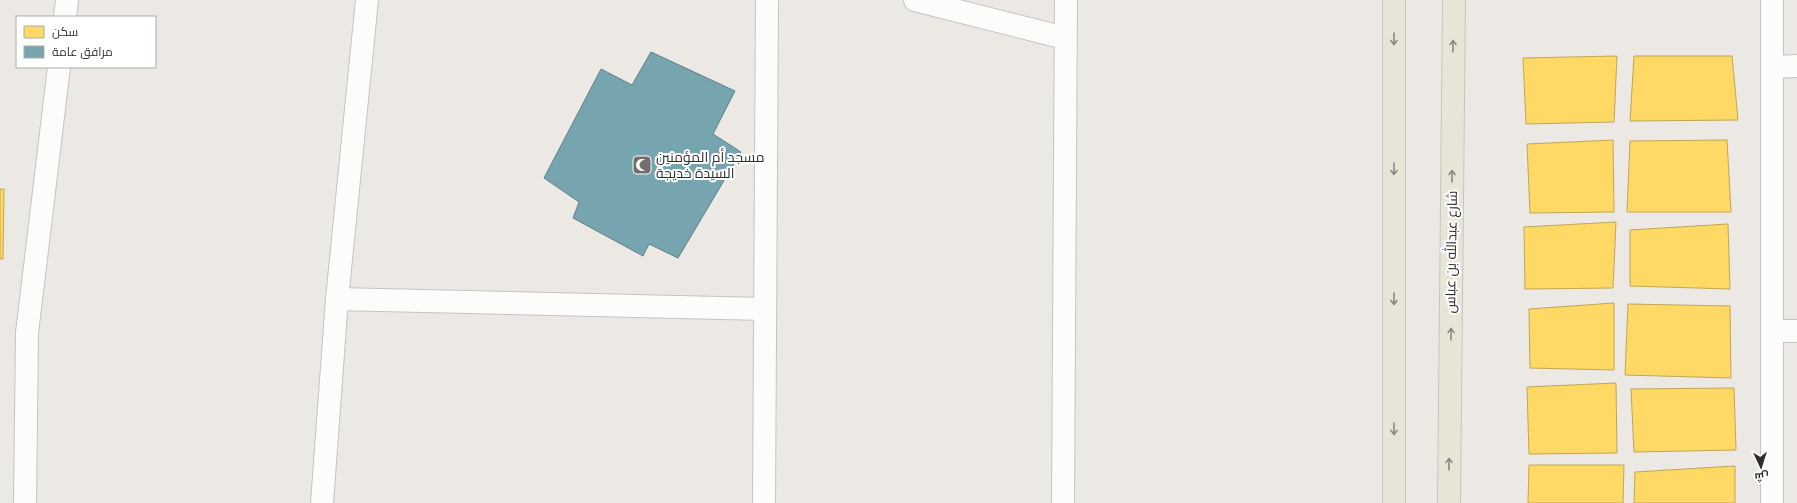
<svg xmlns="http://www.w3.org/2000/svg" width="1797" height="503" font-family="Roboto,Cairo,sans-serif">
  <rect width="100%" height="100%" fill="#ece8e4"/>
  <!-- homes -->
  <g fill="#ffd966" stroke="#c0a655">
    <polygon points="1617,56 1614,122 1526,124 1523,58"/>
    <polygon points="1634,56 1732,56 1738,120 1630,121"/>
    <polygon points="1613,140 1614,212 1530,213 1527,144"/>
    <polygon points="1727,140 1731,212 1627,212 1630,141"/>
    <polygon points="0,189 4,189 3,259 0,259"/>
    <polygon points="1616,222 1613,288 1525,289 1524,227"/>
    <polygon points="1728,224 1730,289 1630,286 1630,230"/>
    <polygon points="1614,303 1614,370 1530,368 1529,309"/>
    <polygon points="1628,304 1730,306 1731,378 1625,375"/>
    <polygon points="1616,383 1617,453 1529,454 1527,387"/>
    <polygon points="1734,388 1736,450 1634,452 1631,389"/>
    <polygon points="1529,465 1624,465 1623,503 1528,503"/>
    <polygon points="1735,466 1735,503 1634,503 1635,472"/>
  </g>
  <!-- public -->
  <polygon fill="#76a5af" stroke="#608188" points="651,52 735,91 713,134 741,152 678,258 649,244 643,256 573,218 579,202 544,178 601,69 632,85"/>
  <g fill="none" stroke-linecap="round" stroke-linejoin="round">
    <!-- minor casing -->
    <g stroke="#c5c4c5" stroke-width="24">
      <g id="minor">
        <polyline points="915,0 1065,38"/>
        <polyline points="1772,0 1772,503"/>
        <polyline points="65,17 67,0"/>
        <polyline points="1772,67 1797,66"/>
        <polyline points="337,299 764,309"/>
        <polyline points="1772,331 1797,331"/>
        <polyline points="25,503 27,333 59,67"/>
        <polyline points="322,503 337,299 367,0"/>
        <polyline points="764,503 767,0"/>
        <polyline points="1063,503 1066,0"/>
      </g>
    </g>
    <!-- major casing -->
    <g stroke="#c6c5c4" stroke-width="24">
      <g id="major">
        <polyline points="1394,0 1394,503"/>
        <polyline points="1449,503 1454,0"/>
      </g>
    </g>
    <!-- minor -->
    <use href="#minor" stroke="#fcfcfb" stroke-width="22"/>
    <!-- major -->
    <use href="#major" stroke="#e8e4d6" stroke-width="22"/>
  </g>
  <!-- one-way arrows -->
  <defs><path id="oneway-shaft" d="M-6 0H5M1.5-3L5.5 0L1.5 3" fill="none" stroke-width="1.6" stroke-linecap="round" stroke-linejoin="round"/></defs>
  <g stroke="#8b8982">
    <use href="#oneway-shaft" transform="translate(1394 39) rotate(90)"/>
    <use href="#oneway-shaft" transform="translate(1453 46) rotate(-89)"/>
    <use href="#oneway-shaft" transform="translate(1394 169) rotate(90)"/>
    <use href="#oneway-shaft" transform="translate(1452 176) rotate(-89)"/>
    <use href="#oneway-shaft" transform="translate(1394 299) rotate(90)"/>
    <use href="#oneway-shaft" transform="translate(1451 334) rotate(-89)"/>
    <use href="#oneway-shaft" transform="translate(1394 429) rotate(90)"/>
    <use href="#oneway-shaft" transform="translate(1449 464) rotate(-89)"/>
  </g>
  <!-- icons -->
  <defs>
    <g id="mosque-square" transform="scale(1)"><rect x="-9" y="-9" width="18" height="18" rx="4" fill="#706f6e" stroke="#fff"/><path d="M3.5-4.9A6 6 0 1 0 3.5 4.9A5 5 0 1 1 3.5-4.9Z" fill="#fff"/></g>
  </defs>
  <g fill-rule="evenodd">
    <use href="#mosque-square" x="642" y="165"/>
  </g>
  <g text-anchor="middle" dominant-baseline="central" stroke-width="4" stroke-linejoin="round" paint-order="stroke">
    <!-- poi labels -->
    <g font-size="14" fill="#2e2e2e" stroke="#fff" text-anchor="start">
      <text x="656" y="157">مسجد أم المؤمنين<tspan x="656" dy="16">السيدة خديجة</tspan></text>
    </g>
    <!-- street labels -->
    <g font-size="14" fill="#2e2e2e" stroke="#fff">
      <text transform="translate(1451 252) rotate(-89)">شارع عبدالله بن عباس</text>
    </g>
  </g>
  <!-- legend -->
  <rect x="16" y="16" width="140" height="52" fill="#ffffff" stroke="#ababab"/>
  <rect x="24" y="26" width="20" height="12" fill="#ffd966" stroke="#ababab"/>
  <text x="52" y="36" font-size="12" fill="#2e2e2e">سكن</text>
  <rect x="24" y="46" width="20" height="12" fill="#76a5af" stroke="#ababab"/>
  <text x="52" y="56" font-size="12" fill="#2e2e2e">مرافق عامة</text>
  <!-- north arrow -->
  <g transform="translate(1761 467) rotate(176)" stroke="#ffffff" stroke-width="3" paint-order="stroke">
  <path d="M0-3L7 15L0 10L-7 15Z" fill="#2e2e2e"/>
  <text y="-6" font-size="11" font-weight="bold" text-anchor="middle" fill="#2e2e2e">ش</text>
  </g>
</svg>
